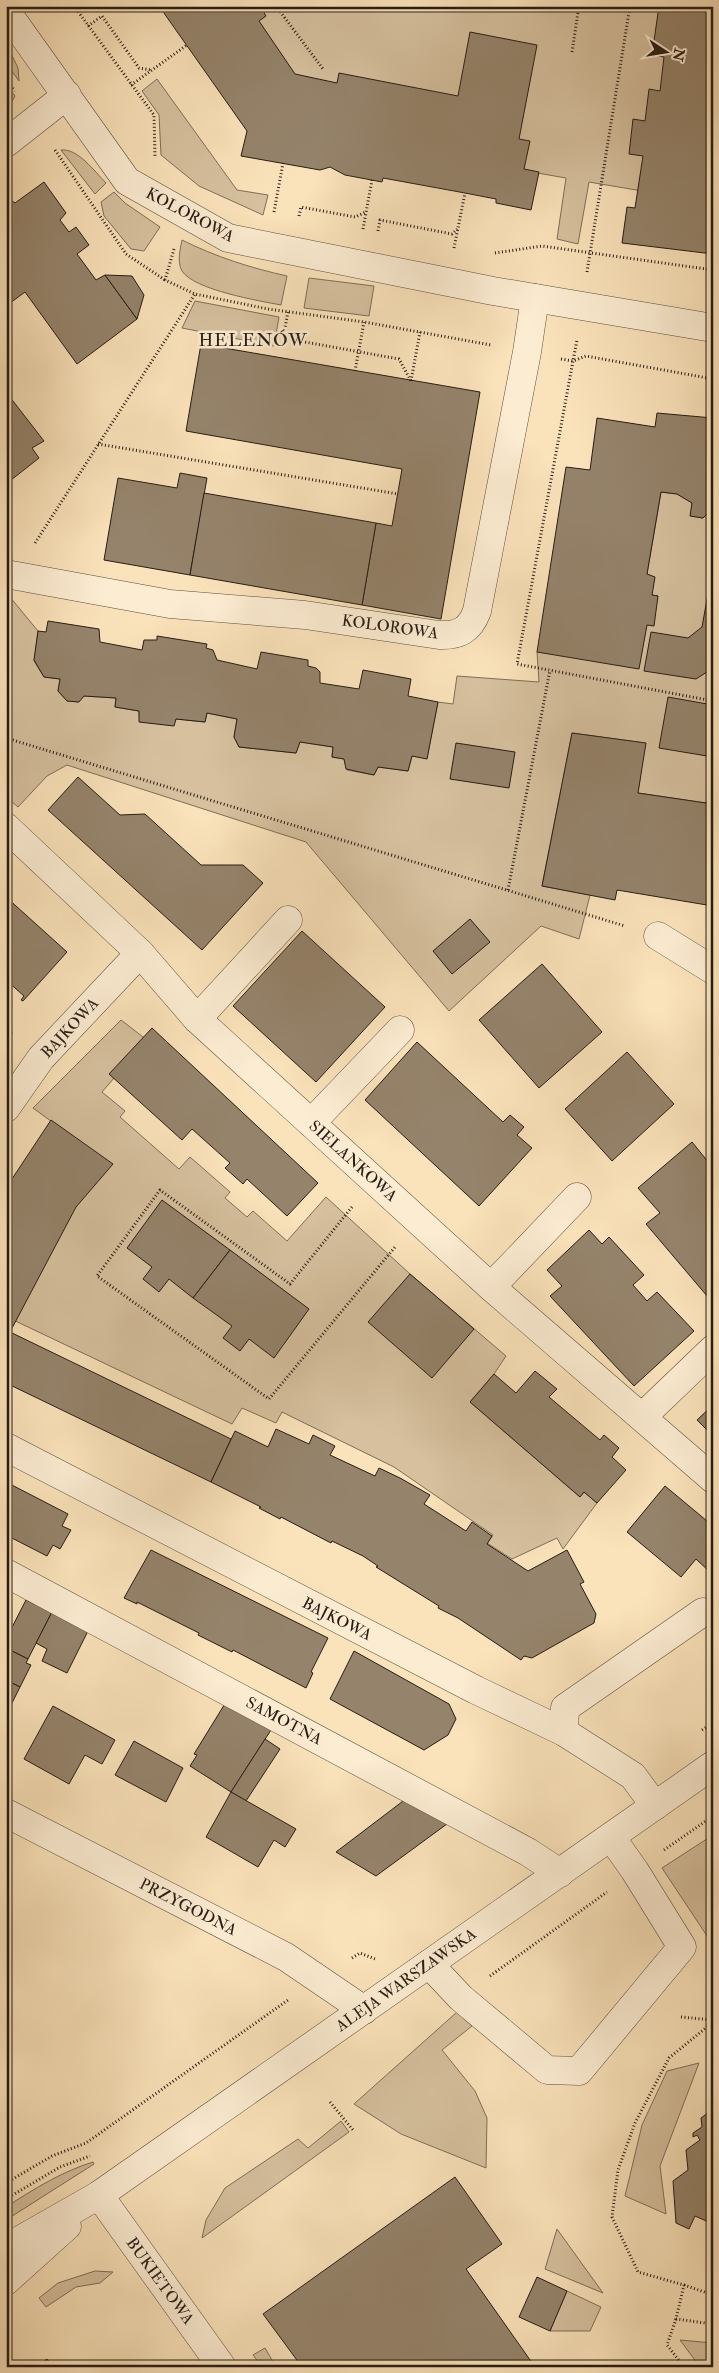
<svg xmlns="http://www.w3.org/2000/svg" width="719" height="2373" font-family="'IM FELL Double Pica',serif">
  <rect width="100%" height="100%" fill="#fae2ba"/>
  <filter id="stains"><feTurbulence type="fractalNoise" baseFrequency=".004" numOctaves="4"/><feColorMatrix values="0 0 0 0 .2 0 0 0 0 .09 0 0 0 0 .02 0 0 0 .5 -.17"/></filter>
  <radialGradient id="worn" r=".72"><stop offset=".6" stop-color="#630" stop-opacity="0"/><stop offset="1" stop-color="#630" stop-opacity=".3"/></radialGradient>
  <!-- green -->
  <g fill="#d6c09e" stroke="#7e6e5a">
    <polygon points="190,6 713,6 713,203 589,182 578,244 557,239 566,178 280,128"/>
    <polygon points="6,43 18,68 19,81 6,63"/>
    <polygon points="157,79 237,190 268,195 263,215 199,186 161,155 159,115 142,91"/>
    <polygon points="6,84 15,96 6,112"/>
    <path d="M61,150C78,148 95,172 106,183L95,194Z"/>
    <polygon points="114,192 125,203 160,227 144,251 131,249 104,216 101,202"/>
    <path d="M182,240C216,257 251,268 287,276L281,305C260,301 194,290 182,271C177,262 180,250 182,240Z"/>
    <polygon points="309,278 374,286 369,316 304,308"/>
    <polygon points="195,301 279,317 274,346 182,328"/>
    <polygon points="661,492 677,494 692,503 691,516 703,518 713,508 713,804 638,793 645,743 572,733 542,886 590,895 579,939 541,926 449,1011 306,842 67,765 47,776 18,807 6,797 6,602 10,597 38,631 34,661 44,677 60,679 58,691 67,701 78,702 84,696 116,698 115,707 139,711 140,722 176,719 205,722 207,713 237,719 234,737 239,747 296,753 300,742 333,747 332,757 344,759 347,770 374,775 378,767 408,771 412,756 427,758 438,702 453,704 457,676 539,682 537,652 647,625 658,596 652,595 647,574"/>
    <polygon points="121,1020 147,1040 102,1092 125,1111 120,1117 179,1169 190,1157 230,1192 225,1198 247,1217 253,1211 287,1241 326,1197 410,1274 506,1356 494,1374 470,1402 580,1497 584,1492 597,1503 563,1549 557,1538 512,1559 487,1543 493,1535 394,1467 282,1412 276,1423 242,1408 232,1424 7,1317 104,1160 33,1108"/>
    <polygon points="713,1835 713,1945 662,1868"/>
    <polygon points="457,2012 472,2026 442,2050 475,2091 487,2118 486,2168 401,2134 354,2104"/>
    <polygon points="699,2063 660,2166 666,2214 625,2196 642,2125 667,2071"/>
    <polygon points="341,2121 349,2132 202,2238 206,2220 225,2188 298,2139 308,2148"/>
    <path d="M93,2162L94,2164L6,2220V2207C34,2189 61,2172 93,2162Z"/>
    <polygon points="557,2229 603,2293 545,2269"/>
    <polygon points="95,2271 113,2272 100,2283 76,2287 46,2307 39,2298 58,2283"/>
    <polygon points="567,2291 601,2307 590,2331 550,2331"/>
    <polygon points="680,2340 713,2343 713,2367 700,2367"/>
    <polygon points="265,2348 276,2367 262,2367 253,2355"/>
  </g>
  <!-- building -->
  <g fill="#95836b" stroke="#271c15">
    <polygon points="159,6 260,6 266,16 259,21 295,74 337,83 339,73 458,96 470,32 537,45 519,139 530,141 524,169 539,172 531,210 496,203 496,199 465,193 383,178 382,182 361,178 345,175 330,167 320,170 241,156 247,131"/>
    <polygon points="659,6 713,6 713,254 622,243 627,207 635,208 643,156 629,154 633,119 645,121 649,89 660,91 664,57 652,55"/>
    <polygon points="44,182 66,213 60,220 69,232 76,227 89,245 77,254 96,280 105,275 137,319 77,364 25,292 6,306 6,204 11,200 15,203"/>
    <polygon points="105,275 132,276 144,295 137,319"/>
    <polygon points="201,344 480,392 441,619 362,605 376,523 392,526 402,469 186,431"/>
    <polygon points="6,392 44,441 32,448 39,458 6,484"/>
    <polygon points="657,413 713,418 713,508 703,518 690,516 692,503 677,494 661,492 647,574 655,577 652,595 658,596 654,626 647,625 639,669 537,652 566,467 590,470 597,418 655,427"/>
    <polygon points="180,473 207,478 190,575 104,560 118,478 177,488"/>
    <polygon points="204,493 376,523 362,605 190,575"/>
    <polygon points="713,566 713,668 696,679 644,671 651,632 688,638 702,627"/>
    <polygon points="48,621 99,629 100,642 142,650 144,640 157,640 157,636 207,644 206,648 213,650 217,660 257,669 261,652 308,660 308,666 316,668 320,672 320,683 359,689 363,670 411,679 408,696 438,702 427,759 412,756 408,771 378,767 374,775 346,769 344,759 332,757 333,747 300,742 296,753 239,747 234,737 237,719 207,713 205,722 176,719 174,726 139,722 139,711 115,707 116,698 84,696 79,702 67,701 58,691 60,679 44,677 34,660 38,631 46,632"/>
    <polygon points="668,697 713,705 713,757 659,748"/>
    <polygon points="572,733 646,743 638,793 713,804 713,906 617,890 615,900 542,886"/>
    <polygon points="456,743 515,752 509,788 450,779"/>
    <polygon points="78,777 120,815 145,814 201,865 243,865 263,883 202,950 48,810"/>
    <polygon points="6,897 67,952 23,1001 21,1000 24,996 6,980"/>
    <polygon points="470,919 490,942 452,974 433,951"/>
    <polygon points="302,931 385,1007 316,1082 233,1006"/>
    <polygon points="542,964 602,1032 539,1088 479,1020"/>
    <polygon points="152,1028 318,1183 287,1216 247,1179 243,1184 225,1168 230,1163 192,1129 182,1140 109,1074"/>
    <polygon points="417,1042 503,1122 510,1115 524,1127 517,1135 532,1148 479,1206 365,1100"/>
    <polygon points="627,1052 674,1104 612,1161 565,1109"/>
    <polygon points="51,1120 113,1164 76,1207 10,1332 231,1439 211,1482 6,1383 6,1188"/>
    <polygon points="692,1142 713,1168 713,1303 646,1224 660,1213 638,1188"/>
    <polygon points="162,1200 230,1250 193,1298 169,1279 159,1292 143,1279 152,1267 127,1248"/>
    <polygon points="589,1230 602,1244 609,1237 644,1275 633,1285 647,1301 657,1292 694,1331 634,1386 550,1296 562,1286 547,1270"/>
    <polygon points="230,1250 309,1309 274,1358 249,1339 240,1351 223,1338 232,1326 193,1298"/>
    <polygon points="410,1274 474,1329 432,1378 368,1322"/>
    <polygon points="535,1371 557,1389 549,1397 600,1440 604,1435 619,1448 612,1457 626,1470 597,1503 584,1492 580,1497 470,1402 494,1374 516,1393"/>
    <polygon points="713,1405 713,1436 697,1420"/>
    <polygon points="276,1429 309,1444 313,1435 335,1446 330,1455 375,1476 379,1468 400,1478 430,1495 424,1504 466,1531 472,1522 492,1536 487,1544 528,1571 567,1550 584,1582 580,1584 596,1614 594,1623 532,1658 524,1656 521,1660 458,1618 438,1608 439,1606 376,1567 378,1566 363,1556 332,1541 331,1543 281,1517 280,1519 259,1508 261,1507 211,1482 235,1431 268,1447"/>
    <polygon points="6,1482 68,1514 62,1526 71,1530 60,1549 53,1545 47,1556 6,1535"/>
    <polygon points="665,1486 707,1521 713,1513 713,1569 710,1572 696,1559 681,1577 627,1532"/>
    <polygon points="151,1550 328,1638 311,1672 313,1673 306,1688 233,1650 232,1652 198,1635 199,1633 137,1602 137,1604 124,1598"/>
    <polygon points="26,1600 52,1612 28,1659 6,1648 6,1639"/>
    <polygon points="52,1612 89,1629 67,1673 42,1661 47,1649 36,1643"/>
    <polygon points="6,1648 28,1659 26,1663 31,1665 20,1687 6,1680"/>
    <polygon points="354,1651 449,1704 456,1719 448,1735 424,1750 330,1699"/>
    <polygon points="6,1680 20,1687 6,1715"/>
    <polygon points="226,1702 271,1730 231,1792 190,1766 197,1755 194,1754"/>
    <polygon points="53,1706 115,1740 102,1764 85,1755 69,1784 24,1759"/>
    <polygon points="265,1739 280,1749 246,1801 231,1792"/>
    <polygon points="134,1741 183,1768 166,1802 115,1775"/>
    <polygon points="231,1792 296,1829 285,1847 274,1840 258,1867 206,1837"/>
    <polygon points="411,1795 451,1821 376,1876 336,1852"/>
    <polygon points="713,2098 713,2106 711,2103 708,2105 708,2101"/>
    <polygon points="713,2109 713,2224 695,2216 689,2229 676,2223 673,2181 688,2170 686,2150 700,2140 697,2135 693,2137 693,2133 702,2127 701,2118"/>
    <polygon points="455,2177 502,2244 466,2269 535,2367 302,2367 263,2314"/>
    <polygon points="537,2277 567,2291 550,2331 519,2317"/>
    <polygon points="47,2359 53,2367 37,2367"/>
  </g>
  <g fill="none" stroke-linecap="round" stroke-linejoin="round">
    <!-- minor casing -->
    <g stroke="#5c4e3e" stroke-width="29">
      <g id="minor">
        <polyline points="6,11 127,181 228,238 493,291 713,328"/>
        <polyline points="6,143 67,95"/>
        <path d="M6,574L170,604L305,615L439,635C459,636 470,630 477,611L527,352L535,298"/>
        <polyline points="6,827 140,953 197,1019 491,1287 713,1479"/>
        <polyline points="658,936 713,970"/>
        <polyline points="197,1019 288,920"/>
        <polyline points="6,1108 41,1058 140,953"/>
        <polyline points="311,1123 400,1030"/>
        <polyline points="491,1287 577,1197"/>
        <polyline points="642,1417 713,1349"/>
        <polyline points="6,1447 476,1690 564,1732 633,1776 655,1806"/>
        <polyline points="6,1573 528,1852 560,1873"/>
        <polyline points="564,1732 565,1708 703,1612"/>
        <polyline points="6,1813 286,1957 364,2010"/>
        <polyline points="429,1964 461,1998 547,2070 579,2071 682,1947 635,1871 611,1837"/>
        <polyline points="99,2195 222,2367"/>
        <polyline points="6,2248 99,2195 713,1765"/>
        <polyline points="6,2281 67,2226"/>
      </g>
    </g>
    <!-- path -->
    <g stroke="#271c15" stroke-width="3" stroke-dasharray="1 2.5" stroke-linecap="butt">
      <polyline points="74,6 154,115 155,157"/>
      <polyline points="276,6 323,69"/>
      <polyline points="88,26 102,16 139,68 151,70"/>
      <polyline points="572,52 579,6"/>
      <polyline points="6,80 15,91"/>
      <polyline points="131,85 187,45"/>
      <polyline points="55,150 126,254 165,280"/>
      <polyline points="274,212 283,163"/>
      <polyline points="299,216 301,207 355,217 366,212"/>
      <polyline points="363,229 372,180"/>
      <polyline points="378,231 380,220 452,234 457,229"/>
      <polyline points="454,248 465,193"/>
      <polyline points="174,249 165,280 195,294 268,309 364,322 491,345"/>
      <polyline points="495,253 542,246 713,270"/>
      <polyline points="587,272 630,6"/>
      <polyline points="288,312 283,338 399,359 411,381"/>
      <polyline points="561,359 573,361 577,340"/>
      <polyline points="355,371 364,322"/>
      <polyline points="713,379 586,356 573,361 517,664 713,701"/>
      <polyline points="411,381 420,332"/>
      <polyline points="98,444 398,494"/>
      <polyline points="35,543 195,294"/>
      <polyline points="6,738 625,926"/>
      <polyline points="508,890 550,670"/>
      <polyline points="6,1029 13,1035"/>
      <polyline points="352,1207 290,1284 160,1190 97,1276 269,1399 395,1247"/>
      <polyline points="702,1730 713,1723"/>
      <polyline points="664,1850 713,1816"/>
      <polyline points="352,1958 360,1953 375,1959"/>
      <polyline points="712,1968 713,1977"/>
      <polyline points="490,1976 607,1892"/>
      <polyline points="681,2017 713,2020"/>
      <polyline points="713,2022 669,2058 635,2123 618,2170 612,2217 638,2272 684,2285 676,2319 713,2324"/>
      <polyline points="330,2102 353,2130"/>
      <polyline points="6,2183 52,2156 86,2143 288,2000"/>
      <polyline points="6,2199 60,2167 90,2156"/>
      <polyline points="684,2285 713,2295"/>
      <polyline points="676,2319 667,2345 684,2367"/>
    </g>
    <!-- minor -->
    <use href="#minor" stroke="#fcecd2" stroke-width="28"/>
  </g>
  <g text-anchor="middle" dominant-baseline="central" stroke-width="5" stroke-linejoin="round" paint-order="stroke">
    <!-- street labels -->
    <g font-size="16" fill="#271c15" stroke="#fcecd2">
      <text transform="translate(190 215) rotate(28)">KOLOROWA</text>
      <text transform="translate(390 627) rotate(8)">KOLOROWA</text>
      <text transform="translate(70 1028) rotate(-47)">BAJKOWA</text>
      <text transform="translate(353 1161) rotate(42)">SIELANKOWA</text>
      <text transform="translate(337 1619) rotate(27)">BAJKOWA</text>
      <text transform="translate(284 1721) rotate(28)">SAMOTNA</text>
      <text transform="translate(188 1907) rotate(27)">PRZYGODNA</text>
      <text transform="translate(406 1980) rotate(-35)">ALEJA WARSZAWSKA</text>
      <text transform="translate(160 2281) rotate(54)">BUKIETOWA</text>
    </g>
    <!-- neighbourhood labels -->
    <g font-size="18" letter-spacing="1" fill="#271c15" stroke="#fcecd2">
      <text x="253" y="340">HELENÓW</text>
    </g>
  </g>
  <!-- margin -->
  <rect width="719" height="2373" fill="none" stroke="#fae2ba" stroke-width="25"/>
  <rect x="8" y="8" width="704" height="2358" fill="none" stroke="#271c15" stroke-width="2.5"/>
  <rect x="12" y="12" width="694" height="2348" fill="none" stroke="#271c15"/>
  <!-- north arrow -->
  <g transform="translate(666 52) rotate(102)" stroke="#fcecd2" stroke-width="4" paint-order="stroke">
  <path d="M0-4L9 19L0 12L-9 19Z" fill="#271c15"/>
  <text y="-8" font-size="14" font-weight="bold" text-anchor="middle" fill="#271c15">N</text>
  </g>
  <rect width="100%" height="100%" filter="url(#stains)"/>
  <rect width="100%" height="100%" fill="url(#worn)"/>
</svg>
